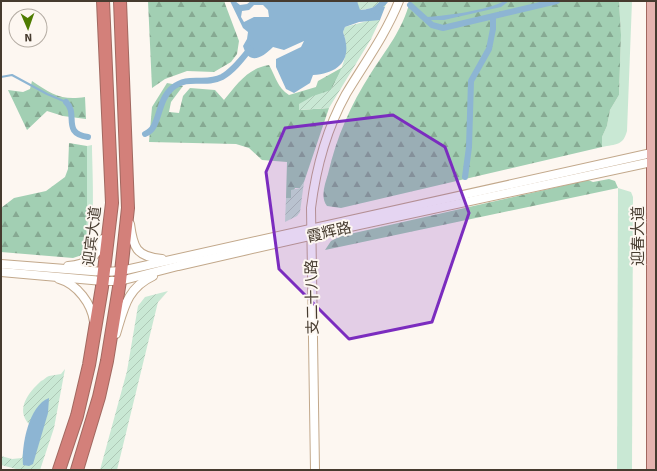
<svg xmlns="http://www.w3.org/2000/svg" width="657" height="471" font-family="Signika,'Noto Sans SC',sans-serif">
  <defs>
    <pattern id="forest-firs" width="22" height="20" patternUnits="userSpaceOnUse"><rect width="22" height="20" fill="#a2cfb3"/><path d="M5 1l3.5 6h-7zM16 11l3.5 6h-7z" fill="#86a992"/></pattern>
    <pattern id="garden-furrows" width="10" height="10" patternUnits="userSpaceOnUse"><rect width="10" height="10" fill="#c9e8d4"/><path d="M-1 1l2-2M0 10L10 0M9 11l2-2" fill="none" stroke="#aec8b6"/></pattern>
  </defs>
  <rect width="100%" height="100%" fill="#fdf7f1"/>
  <!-- green -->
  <g fill="#c9e8d4">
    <path d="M619,1H632L627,131C623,146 616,144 602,147V137L607,126L610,110L619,95L621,35Z"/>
    <path d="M92,145C92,166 97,241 85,254L87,218V146Z"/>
    <polygon points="618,188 631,192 633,197 632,470 617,470"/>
  </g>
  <!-- forest -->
  <g fill="url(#forest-firs)">
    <polygon points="148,1 224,1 239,41 237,54 231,62 214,72 187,71 165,79 152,88"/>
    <path d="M410,1H619L621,35L619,95L610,110L607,126L602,137V147L341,208L327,206C320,197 325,184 328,174C337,136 350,106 371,73C387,48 402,31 410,1Z"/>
    <path d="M269,65C276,77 277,87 289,95L316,87L318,81L343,67L331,90L299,110L329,108L304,182L300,188H295L291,198H286L287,162L262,160L249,148L236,144L149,142L152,107L167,83L183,86L171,102L169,112L179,113L183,96L190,88L215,90L224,100C237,84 248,68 269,65Z"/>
    <path d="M32,81C51,94 62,101 85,97L86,119L63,116L47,111L27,130L8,90L23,92L30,89Z"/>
    <polygon points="69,143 87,146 87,218 85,254 73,258 1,252 1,208 14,198 46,191 65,177 68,169"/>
    <polygon points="609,179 615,181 618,188 325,250 331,241 341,236 588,180 593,182"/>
  </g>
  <!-- garden -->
  <g fill="url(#garden-furrows)">
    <path d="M357,1H387L385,7C375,5 369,10 359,10Z"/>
    <path d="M371,20H380L371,39L329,108L299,110V104L313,96L331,90C341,70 351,54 343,32L345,27Z"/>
    <polygon points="304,182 300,212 297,216 285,222 286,198 291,198 291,190 300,188"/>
    <polygon points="168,291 158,302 117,470 100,470 127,371 138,306 145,297"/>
    <path d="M65,369L54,428L40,470H20L1,465V456L12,459L22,458L29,424C15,409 29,392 41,381C44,380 46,377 49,376C53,375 57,375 61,374Z"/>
  </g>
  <!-- water -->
  <g fill="#8db5d3" fill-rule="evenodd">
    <path d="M230,1H235L240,5L247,4L251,1H357L360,10C369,10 375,5 385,7L380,20L359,22L345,27L343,32C353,59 340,73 313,75L310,83L294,93L286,89L276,67V59L301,47L304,41L284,50L273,47C262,58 249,66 243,46L247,39L248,32L243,28ZM254,5H263L268,10L269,17H254L244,22L241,17L242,11L249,10Z"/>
    <path d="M504,1H509L501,7L444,20H426L423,17C440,17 490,10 504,1Z"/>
    <path d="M49,398L48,413L33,464L29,466L23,465C21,446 29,405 49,398Z"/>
  </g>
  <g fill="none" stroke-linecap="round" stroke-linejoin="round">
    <!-- stream -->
    <polyline stroke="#8db5d3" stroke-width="2" points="1,77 12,75 47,94 66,102"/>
    <!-- canal -->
    <g stroke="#8db5d3" stroke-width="6">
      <polyline points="410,5 432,25 443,28 557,1"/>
      <polyline points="375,10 385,1"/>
      <path d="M66,102C79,114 61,133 88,137"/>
      <path d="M145,134C161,128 156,102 172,88C189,74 204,86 222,77C233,71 242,59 250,49"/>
      <polyline points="465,177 469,147 471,81 489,49 493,29 493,17"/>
    </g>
    <!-- minor casing -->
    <g stroke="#c2a88b" stroke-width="10">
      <g id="minor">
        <path d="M130,224C133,247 136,257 162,259"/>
        <polyline points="1,264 104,272 121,271 656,152"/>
        <path d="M68,266C86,265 98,256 103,239"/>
        <polyline points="1,272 103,281 120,281 178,266 336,230 656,161"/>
        <path d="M59,279C77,284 92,304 94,322"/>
        <path d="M116,334C124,308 127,288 153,276"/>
        <path d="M315,470L311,208C316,168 326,130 346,94C364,64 386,34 399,1"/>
      </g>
    </g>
    <!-- major casing -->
    <g stroke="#a26860" stroke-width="12">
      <polyline id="major" points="652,470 652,1"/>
    </g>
    <!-- highway casing -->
    <g stroke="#a26860" stroke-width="14">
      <g id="highway">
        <polyline points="59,470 77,416 89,365 102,287 112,203 103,1"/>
        <polyline points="77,470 99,397 107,361 120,281 128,208 120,1"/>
      </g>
    </g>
    <!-- minor -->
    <use href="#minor" stroke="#fff" stroke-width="8"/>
    <!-- major -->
    <use href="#major" stroke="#e5b3af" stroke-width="10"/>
    <!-- highway -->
    <use href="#highway" stroke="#d3807a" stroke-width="12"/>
  </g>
  <!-- marked area -->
  <path fill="#7b2cbf" fill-opacity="0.2" stroke="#7b2cbf" stroke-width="3" stroke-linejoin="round" d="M393,115L445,147L469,213L432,322L349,339L279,269L266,172L285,128Z"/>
  <g text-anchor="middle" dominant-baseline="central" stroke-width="4" stroke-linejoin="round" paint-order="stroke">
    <!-- street labels -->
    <g font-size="15" fill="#463b2f" stroke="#fdf7f1">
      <text transform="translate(329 232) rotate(-13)">霞辉路</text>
      <text transform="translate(92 236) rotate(-83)">迎宾大道</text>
      <text transform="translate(638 236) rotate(-90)">迎春大道</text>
      <text transform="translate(312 297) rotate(-91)">支二十八路</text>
    </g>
  </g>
  <!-- border -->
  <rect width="657" height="471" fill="none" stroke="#463b2f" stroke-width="4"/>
  <!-- north arrow -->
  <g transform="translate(28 28) rotate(178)"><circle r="19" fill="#fdf7f1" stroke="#b4aca3"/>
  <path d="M0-3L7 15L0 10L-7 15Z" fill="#4e7c01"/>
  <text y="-6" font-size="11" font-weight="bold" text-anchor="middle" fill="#463b2f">N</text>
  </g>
</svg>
